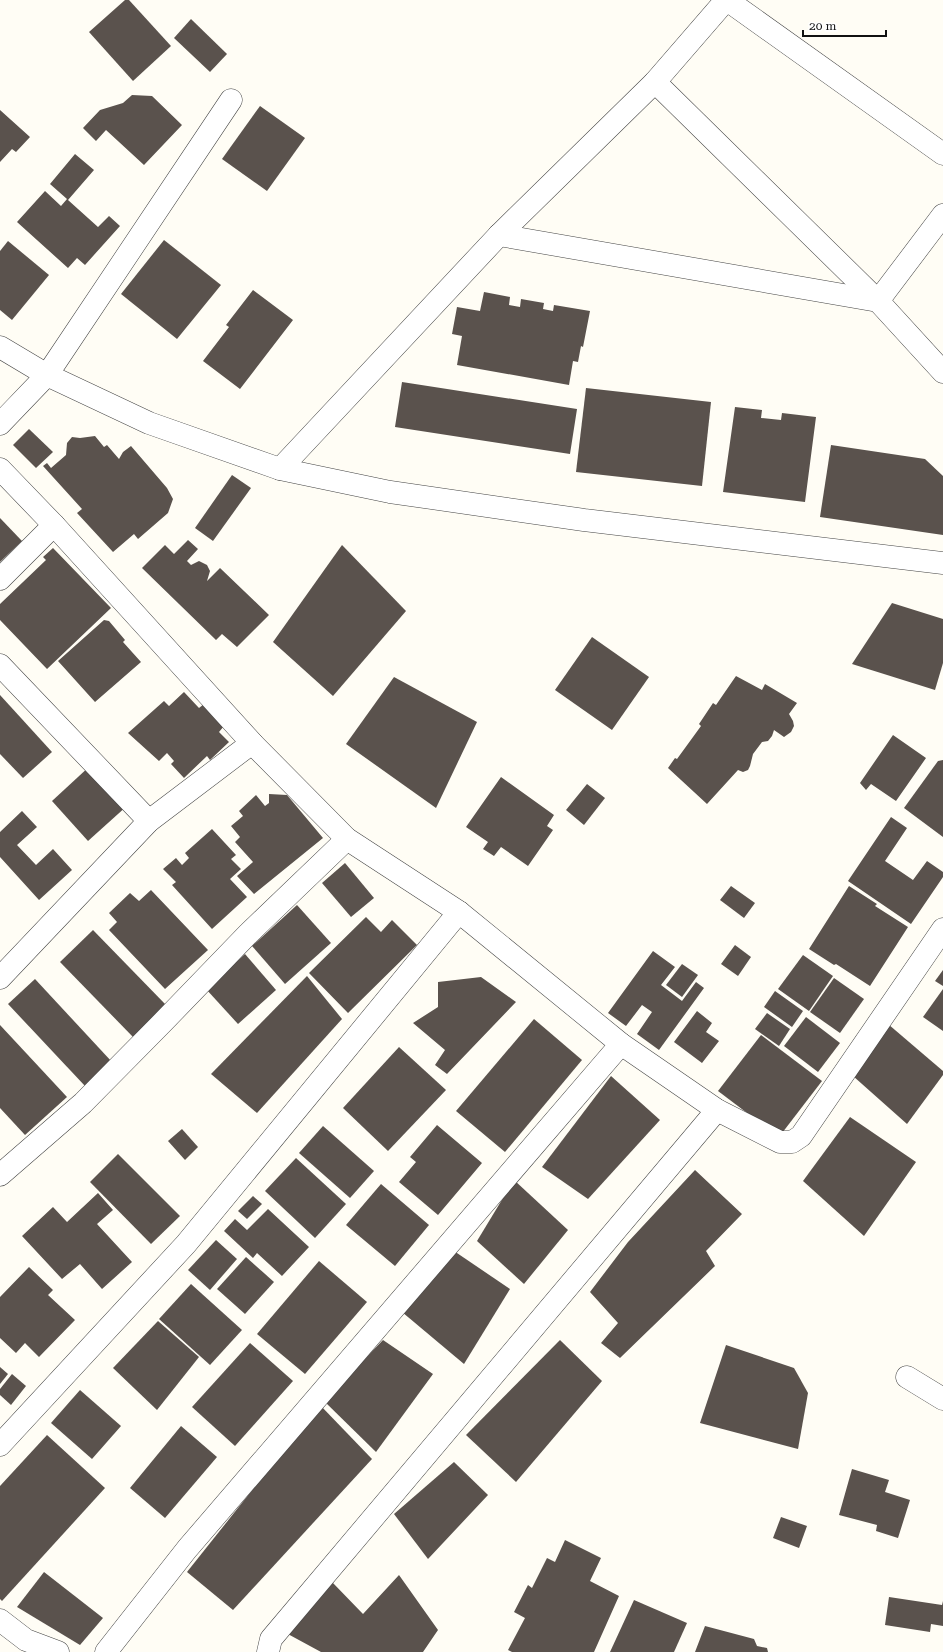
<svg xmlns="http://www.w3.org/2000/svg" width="943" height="1652" font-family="'Roboto Serif',serif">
  <rect width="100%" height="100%" fill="#fffdf5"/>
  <!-- building -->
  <g fill="#5a524d">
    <polygon points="125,0 129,0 171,46 133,81 89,32"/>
    <polygon points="191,19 227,54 210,72 174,38"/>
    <polygon points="132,95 152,96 182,125 144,165 106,130 96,141 83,128 100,110 123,103"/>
    <polygon points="260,106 305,138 267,191 222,159"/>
    <polygon points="0,110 30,137 16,152 12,149 0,162"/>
    <polygon points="75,154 94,170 68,200 98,227 109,216 120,226 85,265 77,258 68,268 17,222 45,191 61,206 67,199 50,184"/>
    <polygon points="164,240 221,285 177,339 121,294"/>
    <polygon points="8,241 49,275 12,320 0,310 0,251"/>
    <polygon points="253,290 293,320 240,389 203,361 229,327 226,325"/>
    <polygon points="484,292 510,297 509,305 520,307 521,299 544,303 543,309 553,311 554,305 590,311 583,347 581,346 578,362 573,361 569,385 457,365 462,336 452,334 457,307 480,311"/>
    <polygon points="402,382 577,409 570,454 395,427"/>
    <polygon points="586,388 711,402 702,486 576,472"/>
    <polygon points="735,407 762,410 761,418 781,420 782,413 816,417 805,502 723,492"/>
    <polygon points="29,429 53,452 36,468 13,445"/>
    <polygon points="95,436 104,447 107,445 119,459 123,452 131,446 167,488 173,499 168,513 138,539 134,534 113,552 77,513 82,509 43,466 47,463 51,468 66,455 67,443 72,437 80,438"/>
    <polygon points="831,445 925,459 943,476 943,535 820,517"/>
    <polygon points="232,475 251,488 213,541 195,528"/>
    <polygon points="0,518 22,541 0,562"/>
    <polygon points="188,540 198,549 187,561 191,565 199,561 207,565 210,571 207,581 220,568 269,615 237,647 222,634 216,640 142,568 165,545 174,554"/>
    <polygon points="342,545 406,611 333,696 273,642"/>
    <polygon points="53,548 111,608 47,669 0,620 0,604 46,560 43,557"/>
    <polygon points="892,603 943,619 943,663 935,690 852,664"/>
    <polygon points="104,620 109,621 125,640 123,642 141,662 95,702 58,661"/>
    <polygon points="592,637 649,677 612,730 555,690"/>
    <polygon points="736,676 762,690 765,684 797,703 789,714 793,721 794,726 791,732 784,737 774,730 772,736 768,741 762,742 753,754 750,766 748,770 743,772 738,770 707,804 668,768 675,758 677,759 701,726 699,724 713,703 716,705"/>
    <polygon points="394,677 477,722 436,808 346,744"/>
    <polygon points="184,692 199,708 204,704 224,726 219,732 229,742 210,760 207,756 184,778 171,764 174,761 167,753 159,761 128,733 164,701 169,706"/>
    <polygon points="0,695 52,752 23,778 0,754"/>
    <polygon points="893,735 926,758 896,801 871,784 866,790 860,783"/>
    <polygon points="943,760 943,837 904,808 938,761"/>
    <polygon points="91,765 128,805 88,841 52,801"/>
    <polygon points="501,777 554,815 547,826 553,830 528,866 501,847 494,856 483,849 488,842 466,827"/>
    <polygon points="587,784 605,798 584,825 566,810"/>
    <polygon points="269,794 287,795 323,838 254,894 237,876 253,862 235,842 240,837 231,826 243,816 239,811 256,795 265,806 269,803"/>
    <polygon points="22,811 37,827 17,845 36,865 53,849 72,870 39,900 0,857 0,832"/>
    <polygon points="891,817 907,828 885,861 913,880 927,861 943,872 943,877 911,924 848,881"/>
    <polygon points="212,829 236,855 231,859 241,869 230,879 247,897 212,929 172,885 176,882 163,869 176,858 182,865 189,858 185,853"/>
    <polygon points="345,863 374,898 351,917 322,883"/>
    <polygon points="731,886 755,903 744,918 720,900"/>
    <polygon points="849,886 877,904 875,906 908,927 870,986 836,964 834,965 809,949"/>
    <polygon points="151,890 208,950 165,989 109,930 117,922 109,913 130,893 139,901"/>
    <polygon points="297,905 331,943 285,984 252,946"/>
    <polygon points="366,917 381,932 392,920 417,945 348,1013 309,973"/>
    <polygon points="93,930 166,1005 133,1037 60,962"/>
    <polygon points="735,945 751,957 738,976 721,964"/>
    <polygon points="653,951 675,967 661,985 682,1001 696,982 704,988 659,1050 637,1034 652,1012 642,1005 626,1026 608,1013"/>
    <polygon points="245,954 276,990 238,1024 206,989"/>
    <polygon points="803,955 833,976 809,1011 778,989"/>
    <polygon points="682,964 698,975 682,997 666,985"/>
    <polygon points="943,970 943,986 935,981"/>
    <polygon points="307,976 342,1019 257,1113 211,1074"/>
    <polygon points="481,977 516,1002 447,1074 435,1065 445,1050 413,1023 438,1007 438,982"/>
    <polygon points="834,978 864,999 840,1033 810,1012"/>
    <polygon points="35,979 112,1062 85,1086 8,1004"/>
    <polygon points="943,989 943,1031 923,1017"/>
    <polygon points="775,991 803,1011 792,1027 764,1007"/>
    <polygon points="697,1011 712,1023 706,1032 719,1041 702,1063 674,1042"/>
    <polygon points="767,1013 790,1029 779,1046 755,1029"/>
    <polygon points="806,1017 840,1043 818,1072 784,1046"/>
    <polygon points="534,1019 582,1060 505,1152 456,1111"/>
    <polygon points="888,1024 943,1071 943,1075 907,1124 853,1076"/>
    <polygon points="0,1025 67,1097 25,1135 0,1108"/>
    <polygon points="761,1035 822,1081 779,1137 718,1091"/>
    <polygon points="399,1047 446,1090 388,1151 343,1108"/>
    <polygon points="611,1076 660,1120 588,1199 542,1167"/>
    <polygon points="850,1117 916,1162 864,1236 803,1181"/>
    <polygon points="437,1125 482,1163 438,1215 399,1182 416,1162 410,1157"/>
    <polygon points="323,1126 374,1171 350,1198 299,1153"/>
    <polygon points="182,1129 198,1147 185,1160 168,1141"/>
    <polygon points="118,1154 180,1216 151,1244 90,1182"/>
    <polygon points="296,1158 346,1204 315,1238 265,1191"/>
    <polygon points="695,1170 742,1214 706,1251 715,1266 620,1358 601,1343 618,1323 590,1292 628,1242"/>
    <polygon points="514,1180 568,1230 524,1284 477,1241"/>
    <polygon points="381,1184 429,1225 395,1266 346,1225"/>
    <polygon points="98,1193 113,1210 97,1224 132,1262 102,1289 80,1264 62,1279 22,1236 53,1207 67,1222"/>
    <polygon points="253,1196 262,1204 247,1219 238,1211"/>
    <polygon points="268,1209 309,1247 282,1276 257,1253 253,1258 224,1231 235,1219 247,1230"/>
    <polygon points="216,1240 237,1259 210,1290 188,1270"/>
    <polygon points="454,1251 510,1289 464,1364 402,1312"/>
    <polygon points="246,1257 274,1282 245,1314 217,1289"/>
    <polygon points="319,1261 367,1302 305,1374 257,1334"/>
    <polygon points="29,1267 53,1290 48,1295 75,1320 39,1357 25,1343 16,1353 0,1338 0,1297"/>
    <polygon points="191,1284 242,1330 210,1365 159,1319"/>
    <polygon points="158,1321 199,1357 157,1410 113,1368"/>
    <polygon points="383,1340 433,1374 376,1452 324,1401"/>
    <polygon points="560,1340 602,1381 516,1482 466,1435"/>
    <polygon points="250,1343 293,1381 235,1446 192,1407"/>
    <polygon points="726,1345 794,1368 808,1393 798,1449 700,1423"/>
    <polygon points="0,1367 8,1374 0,1384"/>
    <polygon points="12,1374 26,1386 11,1405 0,1395 0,1389"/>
    <polygon points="80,1390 121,1426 92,1459 51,1423"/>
    <polygon points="320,1405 372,1459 233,1610 187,1572"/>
    <polygon points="181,1426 217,1457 165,1518 130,1488"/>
    <polygon points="47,1435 105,1488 2,1601 0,1599 0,1486"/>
    <polygon points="454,1462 488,1495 428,1559 394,1514"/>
    <polygon points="852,1469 889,1480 885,1492 910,1500 898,1538 876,1531 877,1525 839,1515"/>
    <polygon points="781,1517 807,1526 799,1548 773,1538"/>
    <polygon points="565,1540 601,1558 590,1581 619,1596 594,1652 512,1652 508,1650 525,1618 514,1612 528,1585 532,1588 547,1558 555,1562"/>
    <polygon points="44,1572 103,1618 80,1645 17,1607"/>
    <polygon points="399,1575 438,1630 423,1652 321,1652 286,1633 332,1582 363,1614"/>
    <polygon points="889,1597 942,1605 943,1601 943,1626 931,1624 930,1632 885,1625"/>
    <polygon points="634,1600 687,1623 674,1652 610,1652"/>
    <polygon points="705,1626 754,1639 757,1646 767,1648 768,1652 695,1652"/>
  </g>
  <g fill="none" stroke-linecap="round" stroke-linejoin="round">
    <!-- minor casing -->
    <g stroke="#444" stroke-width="23">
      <g id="minor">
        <polyline points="727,0 943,154"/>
        <polyline points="655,82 878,301"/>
        <polyline points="943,215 878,301 943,372"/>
        <polyline points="499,235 878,301"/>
        <polyline points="0,347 47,375 149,423 280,469 390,492 584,520 943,563"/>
        <polyline points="0,424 47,375 231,100"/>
        <polyline points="0,469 54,525 252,743 347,839 459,912 621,1044 717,1110 780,1142 792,1142 801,1136 943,929"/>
        <polyline points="280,469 499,235 655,82 726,0"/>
        <polyline points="0,579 54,525"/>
        <polyline points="0,665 149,821"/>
        <polyline points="0,978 149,821 252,743"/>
        <polyline points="0,1175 83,1103 163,1022 249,933 347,839"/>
        <polyline points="907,1377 943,1399"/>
        <polyline points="0,1445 186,1244 459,912"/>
        <polyline points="0,1620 26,1640 58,1652"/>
        <polyline points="106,1652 187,1549 621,1044"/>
        <polyline points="268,1652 271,1639 717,1110"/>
      </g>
    </g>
    <!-- minor -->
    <use href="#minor" stroke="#fff" stroke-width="22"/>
  </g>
  <!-- scale -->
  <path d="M803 30v6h83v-6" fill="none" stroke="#111111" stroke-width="2"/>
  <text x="809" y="30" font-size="12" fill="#111111" stroke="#ffffff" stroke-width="3" paint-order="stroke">20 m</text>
</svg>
